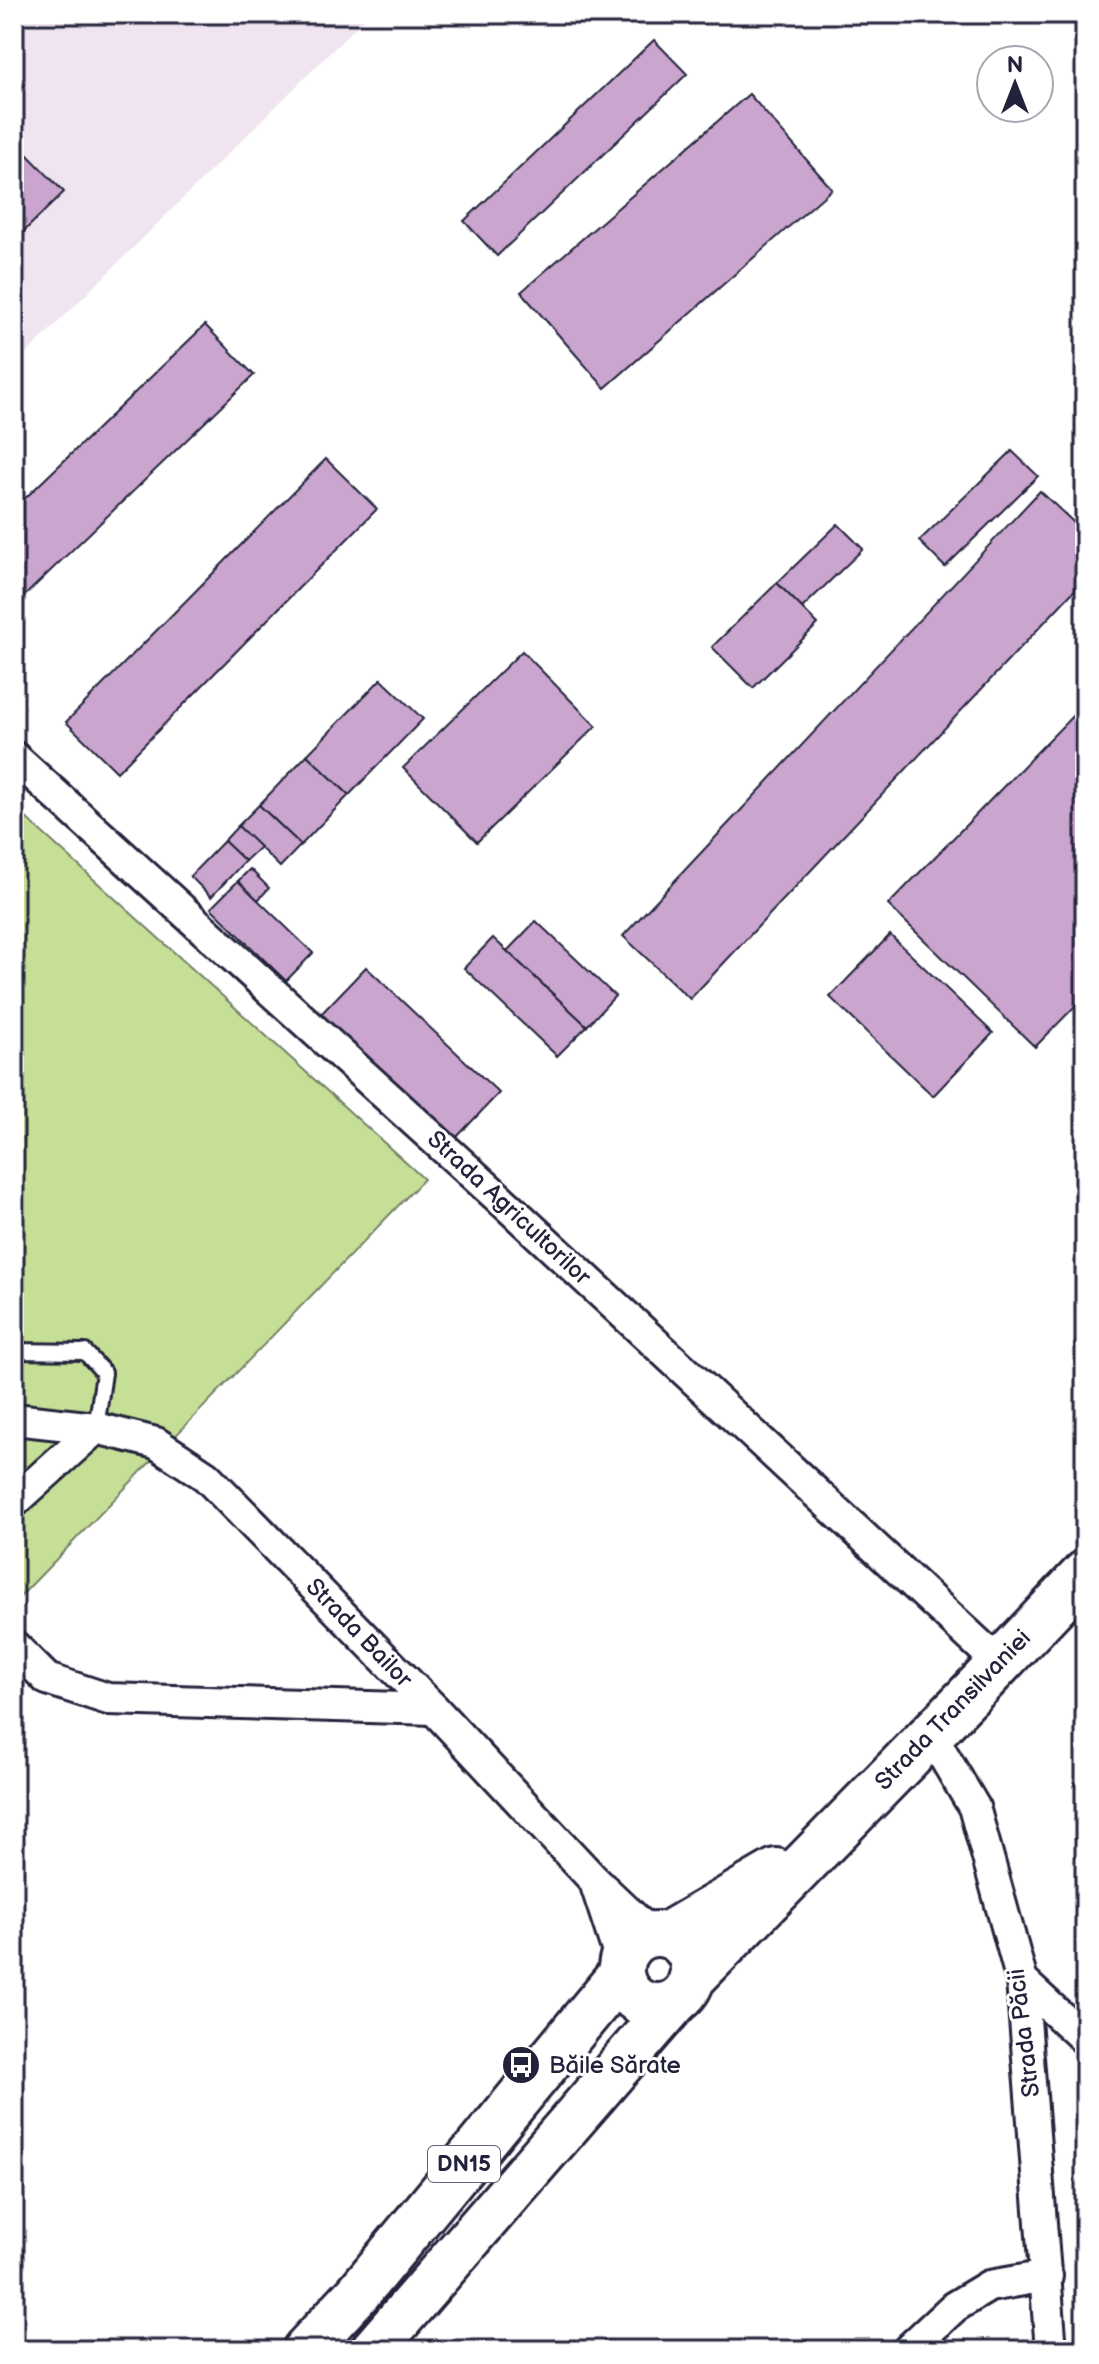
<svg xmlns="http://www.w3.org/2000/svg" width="1099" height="2364" font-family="'Balsamiq Sans',sans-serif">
  <rect width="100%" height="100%" fill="#fff"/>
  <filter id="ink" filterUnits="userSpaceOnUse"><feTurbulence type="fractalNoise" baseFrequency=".0125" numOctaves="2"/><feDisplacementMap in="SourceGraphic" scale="16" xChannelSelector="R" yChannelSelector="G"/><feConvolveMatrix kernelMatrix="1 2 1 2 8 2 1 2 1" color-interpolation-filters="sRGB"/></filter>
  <g filter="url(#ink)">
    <!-- built -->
    <polygon fill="#efe4f0" points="14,14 369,14 14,366"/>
    <!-- green -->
    <polygon fill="#c5df96" stroke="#748068" stroke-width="2" points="14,807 424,1179 14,1603"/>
    <!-- building -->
    <g fill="#caa5ce" stroke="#22223b" stroke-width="2">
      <polygon points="654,40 687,74 497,256 464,221"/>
      <polygon points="749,94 832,189 605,388 521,292"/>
      <polygon points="14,141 64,192 14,241"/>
      <polygon points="205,325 254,375 14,606 14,509"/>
      <polygon points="1012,451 1038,476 945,567 919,541"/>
      <polygon points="326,459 377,509 117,772 66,722"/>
      <polygon points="1040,491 1085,533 1085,579 690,999 623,936"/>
      <polygon points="838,524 863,549 802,608 777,583"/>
      <polygon points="777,583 818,624 753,688 712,647"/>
      <polygon points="522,651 596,726 477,842 403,768"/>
      <polygon points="381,679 423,719 349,795 307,755"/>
      <polygon points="1085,703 1085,996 1035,1047 888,905"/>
      <polygon points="307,755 349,795 301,845 259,805"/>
      <polygon points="259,805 301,845 280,867 238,826"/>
      <polygon points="238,826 260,847 245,861 224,841"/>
      <polygon points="224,841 245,861 211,897 190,876"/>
      <polygon points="250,869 269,888 258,900 238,881"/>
      <polygon points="238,881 313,953 286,981 211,908"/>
      <polygon points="536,921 615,996 587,1026 507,951"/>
      <polygon points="890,935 993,1033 933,1096 830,997"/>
      <polygon points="493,938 587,1026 557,1056 464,968"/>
      <polygon points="366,967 499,1093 454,1140 321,1014"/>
    </g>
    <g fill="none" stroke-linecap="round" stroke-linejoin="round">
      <!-- service casing -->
      <g stroke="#22223b" stroke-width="20">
        <polyline id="service" points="14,1351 85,1352 104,1373 96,1428"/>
      </g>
      <!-- minor casing -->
      <g stroke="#22223b" stroke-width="36">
        <g id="minor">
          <polyline points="14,757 512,1210 999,1663"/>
          <polyline points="14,1419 96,1428 156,1443 206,1476 434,1709 594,1880 651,1934"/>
          <polyline points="14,1502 96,1428"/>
          <polyline points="14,1646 47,1679 108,1699 434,1709"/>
          <polyline points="930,1733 974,1807 1022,1981 1051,2350"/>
          <polyline points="596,1885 621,1961"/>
          <polyline points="1022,1981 1085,2039"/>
          <polyline points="908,2350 954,2307 989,2286 1047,2276"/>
        </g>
      </g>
      <!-- primary casing -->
      <g stroke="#22223b" stroke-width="50">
        <g id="primary">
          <circle cx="657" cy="1970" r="36"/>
          <polyline points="666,1935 776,1871"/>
          <polyline points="691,1980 985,1679 1085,1573"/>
          <polyline points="305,2350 358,2293 620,1975"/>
          <polyline points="373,2350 675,2002"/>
        </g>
      </g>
      <!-- service -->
      <use href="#service" stroke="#fff" stroke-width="14"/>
      <!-- minor -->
      <use href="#minor" stroke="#fff" stroke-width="30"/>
      <!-- primary -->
      <use href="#primary" stroke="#fff" stroke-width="44"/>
    </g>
  </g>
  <!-- icons -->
  <defs>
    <g id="bus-disc" transform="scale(2)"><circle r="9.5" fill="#22223b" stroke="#fff"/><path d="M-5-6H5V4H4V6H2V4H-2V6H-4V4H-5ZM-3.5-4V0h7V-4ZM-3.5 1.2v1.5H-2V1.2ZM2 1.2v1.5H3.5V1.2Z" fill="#fff"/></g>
  </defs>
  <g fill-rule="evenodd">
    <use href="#bus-disc" x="521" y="2065"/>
  </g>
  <g text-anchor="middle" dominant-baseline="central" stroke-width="6" stroke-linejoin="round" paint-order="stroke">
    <!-- shield labels -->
    <rect fill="#fff" stroke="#646476" stroke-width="2" x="428" y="2146" width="72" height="36" rx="6"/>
    <g font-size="22" font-weight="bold" fill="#22223b">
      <text x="464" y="2164">DN15</text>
    </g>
    <!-- street labels -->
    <g font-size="24" fill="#22223b" stroke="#fff">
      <text transform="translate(509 1208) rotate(43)">Strada Agricultorilor</text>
      <text transform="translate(359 1633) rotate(46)">Strada Bailor</text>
      <text transform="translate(953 1710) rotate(-46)">Strada Transilvaniei</text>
      <text transform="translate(1024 2033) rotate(-97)">Strada Păcii</text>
    </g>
    <!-- poi labels -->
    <g font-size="24" fill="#22223b" stroke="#fff" text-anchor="start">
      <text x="549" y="2065">Băile Sărate</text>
    </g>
  </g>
  <!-- margin -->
  <rect width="1099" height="2364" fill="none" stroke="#fff" stroke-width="48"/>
  <rect x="24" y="24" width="1051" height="2316" fill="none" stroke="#22223b" stroke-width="3" filter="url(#ink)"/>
  <!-- north arrow -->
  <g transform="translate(1015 84)"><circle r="38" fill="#ffffff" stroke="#a7a7b1" stroke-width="2"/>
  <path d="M0-6L14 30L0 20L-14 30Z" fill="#22223b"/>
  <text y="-12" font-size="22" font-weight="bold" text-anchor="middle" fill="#22223b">N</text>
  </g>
</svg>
